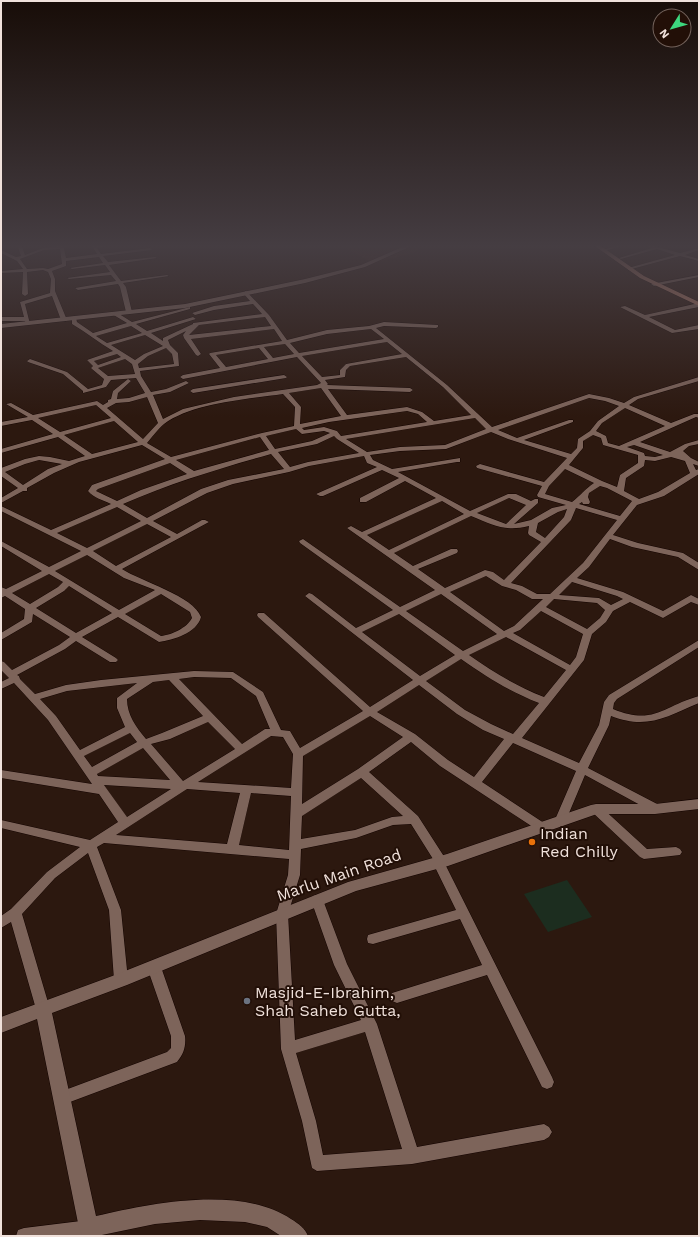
<svg xmlns="http://www.w3.org/2000/svg" width="700" height="1237" font-family="'Work Sans',sans-serif">
  <rect width="100%" height="100%" fill="#2c180f"/>
  <!-- built -->
  <polygon fill="#391e13" points="338,244 414,244 411,244 418,249 413,253 373,263"/>
  <!-- green -->
  <polygon fill="#1c2d1f" points="567,880 592,917 548,932 524,894"/>
  <g fill="none" stroke-linecap="round" stroke-linejoin="round">
    <!-- minor casing -->
    <g stroke="#130300" stroke-width="1">
      <g id="minor">
        <path d="M17,244H21L25,255L43,248L70,244L64,248L66,258L97,254L92,246L116,244L97,248L101,254L150,248L152,250L103,256L108,262L155,257L157,258L109,265L121,281L167,275L169,276L123,283L126,287L132,312L129,314L126,312L120,287L118,284L78,290L75,288L116,281L111,275L69,279L67,278L110,272L105,265L72,269L70,268L103,263L99,257L66,261V266L52,271L55,279V291L67,320L66,321L61,320L52,296L25,304L30,324H26L25,321H1V317H24L20,302L50,293L51,279L48,272L43,270L27,272L28,294L25,296L22,294L23,272L1,273V271L23,269L17,261L1,253V250L16,257L21,256ZM60,249L62,264L48,269L43,268L27,269L20,259L44,250Z"/>
        <polygon points="623,244 629,244 604,251 602,250"/>
        <polygon points="641,244 647,244 680,253 699,248 699,250 685,255 699,259 699,261 680,256 628,270 628,268 675,255 657,249 621,259 619,258 652,248"/>
        <polygon points="699,275 699,277 654,286 651,284"/>
        <path d="M246,291L269,315L287,340L327,330L369,326L384,322L438,325V327L436,328L384,326L376,328L447,385L492,427L589,394L609,398L624,403L634,397L699,377V381L638,399L629,405L671,423L694,414H699V418L696,417L640,442L670,452L685,444L699,440V444L689,446L683,451L691,458L699,462V466L693,464L696,470L699,469V474L664,496L637,505L613,535L638,543L683,553L699,563V570L678,557L632,547L610,539L589,567L577,578L623,592L663,611L691,595L699,599V605L691,602L663,618L630,602L613,611L606,622L592,634L584,660L522,738L579,763L599,725L604,702L609,695L699,640V647L617,699L614,703L613,709C654,726 663,706 699,696V703C666,717 647,730 611,716L609,725L588,768L661,806L663,809L661,812L657,813L653,812L585,775L564,825L560,826L556,825L554,822L576,771L513,743L482,782L547,825L549,828L547,831L543,832L539,831L440,766L411,742L369,772L418,816L445,858L447,861L445,864L552,1077L554,1082L552,1087L547,1089L542,1087L487,975L397,1003L392,1001L390,997L392,993L482,965L460,919L373,944L368,943L367,939L368,935L456,910L432,861L433,859L411,824L393,825L356,838L301,849L300,875L288,914L295,1040L361,1020L334,965L311,900L313,896L317,895L321,896L323,900L347,964L377,1024L417,1147L544,1124L549,1127L552,1132L549,1137L544,1140L412,1164L317,1171L312,1168L302,1121L281,1049L276,914L288,875L289,859L104,843L97,847L121,910L128,980L126,984L121,986L116,984L114,980L109,910L88,853L55,878L22,914L50,1009L48,1013L43,1015L38,1013L36,1009L11,922L1,928V916L11,909L47,872L80,847L1,828V820L90,840L118,822L99,794L1,778V770L92,784L48,720L14,683L1,689V682L9,678L1,670V661L4,662L12,670L59,645L70,637L33,614L32,622L1,640V633L24,619L25,609L5,596L1,598V587L6,589L42,571L1,546V541L49,567L81,551L1,511V506L51,530L111,504C103,500 94,498 88,491L92,485L165,459L142,445L79,462L54,473L27,488V491H23L1,503V498L18,488L1,476V468L25,459L39,456L50,457L69,461L85,456L58,437L1,453V449L53,434L32,420L1,426V422L28,417L6,404L11,403L33,415L97,401L103,405L108,402V400L111,399L113,391L128,379L131,381L118,393L117,399L129,398L145,393L136,378L111,380L106,387L83,393V391L63,374L28,362L27,361L30,359L67,372L88,389L102,385L104,379L92,369L91,368L93,366L87,360L113,351C99,343 86,332 72,324V318H76L77,322L93,333L127,323L112,314V312H116L132,322L190,307V309L136,324L147,331L193,317L196,319L151,333L163,341V338L193,324V323L262,314L253,304L214,310L195,315L192,313L214,306L250,301L243,293ZM265,317L271,326L189,335L199,325ZM131,326L142,333L107,343L96,336ZM274,329L282,341L210,353L209,354L220,368L183,375L180,377L183,379L297,357L321,383L317,385L234,397L183,409L163,419L153,395L170,392L189,383L186,381L166,389L151,392L141,376L140,371L179,366L178,353L170,345L168,340L186,331L183,335L184,338L196,355L198,356L201,354L191,339ZM371,329L384,339L299,353L290,343L327,334ZM145,335L163,346L144,354L135,360L111,345ZM387,342L402,354L346,364L340,370V375L322,377L302,356ZM285,344L294,354L273,358L264,347ZM166,348L172,354L174,364L139,368L138,364L148,356ZM259,348L268,359L226,367L216,355ZM117,354L121,357L98,365L94,361ZM406,357L443,387L471,415L434,421L422,412L407,407L347,415L328,389L410,392L413,390L410,388L327,385L328,384L325,380L345,377L346,370L350,366ZM125,359L132,364L135,374L108,376L98,368ZM321,388L341,416L300,424L301,407L289,393ZM283,394L295,407L294,426L262,433L171,457L147,443C152,437 158,429 164,424C192,403 248,399 283,394ZM147,397L158,423L143,439L107,408L116,403L129,402ZM589,398L605,401L619,406L598,421L590,431L578,439L577,448L571,454L524,440L573,422V420H569L517,438L498,430ZM96,405L111,418L60,432L38,418ZM625,408L665,426L619,446L608,443L606,436L596,431L602,423ZM407,411L418,414L427,422L341,436L337,431L324,427L304,430L302,428L329,422ZM475,418L486,429L445,445L400,447L367,452L346,439ZM114,421L138,442L92,454L64,435ZM296,429L302,434L324,431L330,433L312,441L275,449L266,436ZM491,432L508,439L567,458L544,482L480,464L476,466L477,468L542,486L537,495L538,497L566,505L552,508L531,520L514,524L538,503V499H535L531,501L516,494H508L470,511L398,472L457,462H460V458L392,469L373,460L370,455L400,451L446,449ZM593,435L601,438L603,445L638,455V463L620,475L617,487L602,481L569,465L583,448V441ZM334,436L337,439L359,453L308,462L290,467L278,452L317,444ZM260,437L269,450L194,471L176,460ZM634,445L663,455L655,457L645,456L644,453L627,447ZM271,454L284,469L228,480L201,489L147,518L123,504C171,483 221,468 271,454ZM364,456L367,463L377,467L316,494L320,496H323L382,470L399,478L360,498V502H366L405,481L436,498L362,532L351,526L347,528L435,590L400,607L303,539L299,541L300,543L393,610L356,628L312,594L309,593L305,596L413,680L370,707L264,613H258L257,615L258,617L363,711L300,748L290,731L281,730L263,692L233,672L194,671L101,680L66,685L35,694L20,679L19,676L17,675L65,649L76,641L110,662H116L118,660L116,658L82,637L118,617L159,642C173,640 197,633 201,617C194,596 140,581 122,569L209,522L205,520H202L177,534L153,521L207,493L233,484L289,472L309,466ZM671,457L685,461L690,473L658,492L639,499L624,491L626,478L644,466L645,460L655,461ZM39,460L62,464L48,469L23,485L5,472L25,464ZM170,463L187,474L141,490L117,501L96,491L98,489ZM565,469L594,483C585,489 580,496 572,502L545,494L549,486ZM600,486L607,488L632,501L620,516L579,504L582,502L583,504H589L590,502L588,497L589,493ZM509,498L526,505L506,524L477,513ZM442,501L464,514L389,550L367,535ZM117,507L141,521L87,548L57,533ZM576,508L617,520L583,563L550,594H537L522,586L511,583L571,520ZM567,509L564,517L545,538L536,532L538,523L558,512ZM471,516C493,525 505,532 529,526L528,533L529,535L541,542L504,580L493,572L485,570L445,588L418,569L457,553L458,551L457,549H451L413,566L394,553ZM147,524L171,537L116,566L93,551ZM87,555L124,578L155,590L119,610L55,571ZM49,574L63,582L58,587L30,604L12,593ZM486,576L502,586L516,590L532,599H543L514,626L504,631L450,592ZM572,582L617,596L623,599L611,605L599,598L559,595ZM69,586L112,613L76,633L36,608L64,591ZM161,594L190,612L192,618C187,628 171,635 161,636L125,614ZM441,594L497,634L463,651L406,611ZM554,599L597,603L605,610L600,618L587,629L546,607ZM541,611L583,634L576,657L570,665L513,633L520,630ZM399,614L455,655L420,676L362,632ZM506,637L566,670L544,697C516,686 493,672 469,655ZM461,659C488,678 509,691 539,703L513,734L491,724L465,710L426,681ZM194,677L231,678L256,696L270,729H265L242,744L179,679ZM169,680L203,716L162,733L146,739C136,727 127,715 127,699L153,682ZM137,683L117,698V708L125,727L80,750L56,716L40,699L67,691ZM419,685L457,714L483,730L504,739L474,777L448,760L415,734L377,712ZM370,716L403,737L358,769L302,804L303,756ZM208,722L235,749L183,781L151,744L170,739ZM130,733L137,742L92,767L84,756ZM271,736L283,737L293,754L291,788L198,782ZM143,748L170,780L98,776L97,774ZM361,778L403,816L392,817L355,830L301,839L302,816ZM104,785L171,789L127,817ZM187,789L240,793L227,844L116,835ZM251,793L291,796L289,850L239,845ZM365,1032L402,1149L323,1155L316,1121L296,1053Z"/>
        <polygon points="699,303 699,307 649,317 675,330 699,325 699,329 672,333 620,307 625,306 645,315"/>
        <polygon points="284,375 287,377 286,378 193,393 190,391 193,389"/>
        <polygon points="596,805 600,806 647,849 676,847 680,849 682,852 680,855 644,859 640,857 592,812 590,809 592,806"/>
        <path d="M154,961L159,963L161,967L185,1036C186,1046 184,1054 177,1062L62,1105L57,1103L55,1098L57,1093L167,1052L171,1048V1036L147,967L149,963Z"/>
        <polygon points="89,1220 95,1222 97,1228 95,1234 89,1236 16,1236 18,1230 24,1228"/>
      </g>
    </g>
    <!-- tertiary casing -->
    <g stroke="#130300" stroke-width="1">
      <g id="tertiary">
        <polygon points="409,244 416,244 365,267 305,283 185,308 1,328 1,324 185,304 305,279 361,265"/>
        <path d="M699,799V809L655,814H597L448,866L356,891L127,985L52,1013L96,1216C152,1203 240,1185 291,1219C299,1224 305,1228 308,1236H281L267,1227L245,1222L200,1220L155,1224L97,1236L82,1235L79,1228L37,1019L1,1033V1017L115,975L348,882L447,854L591,805L596,804H655Z"/>
      </g>
    </g>
    <!-- primary casing -->
    <g stroke="#130300" stroke-width="1">
      <polygon id="primary" points="592,244 598,244 644,276 699,302 699,306 640,278"/>
    </g>
    <!-- minor -->
    <use href="#minor" fill="#7d645a" fill-rule="evenodd"/>
    <!-- tertiary -->
    <use href="#tertiary" fill="#7d645a" fill-rule="evenodd"/>
    <!-- primary -->
    <use href="#primary" fill="#b57e6a" fill-rule="evenodd"/>
  </g>
  <!-- sky -->
  <linearGradient id="sky" x2="0" y2="1"><stop stop-color="#180d08"/><stop offset="0.59" stop-color="#453d42"/><stop offset="1" stop-color="#453d42" stop-opacity="0"/></linearGradient>
  <rect width="700" height="417" fill="url(#sky)"/>
  <!-- markers -->
  <circle fill="#e8710a" stroke="#220f07" stroke-width="1.5" cx="532" cy="842" r="4"/>
  <circle fill="#6b7280" stroke="#220f07" stroke-width="1.5" cx="247" cy="1001" r="4"/>
  <g text-anchor="middle" dominant-baseline="central" stroke-width="4" stroke-linejoin="round" paint-order="stroke">
    <!-- near-poi labels -->
    <g font-size="16" fill="#f0e1db" stroke="#220f07" text-anchor="start">
      <text x="540" y="833">Indian<tspan x="540" dy="18">Red Chilly</tspan></text>
      <text x="255" y="992">Masjid-E-Ibrahim,<tspan x="255" dy="18">Shah Saheb Gutta,</tspan></text>
    </g>
    <!-- near-street labels -->
    <g font-size="16" fill="#f0e1db" stroke="#220f07">
      <text transform="translate(339 875) rotate(-19)">Marlu Main Road</text>
    </g>
  </g>
  <!-- border -->
  <rect width="700" height="1237" fill="none" stroke="#f0e1db" stroke-width="4"/>
  <!-- north arrow -->
  <g transform="translate(672 28) rotate(233)"><circle r="19" fill="#220f07" stroke="#74635c"/>
  <path d="M0-3L7 15L0 10L-7 15Z" fill="#3dd77e"/>
  <text y="-6" font-size="11" font-weight="bold" text-anchor="middle" fill="#f0e1db">N</text>
  </g>
</svg>
